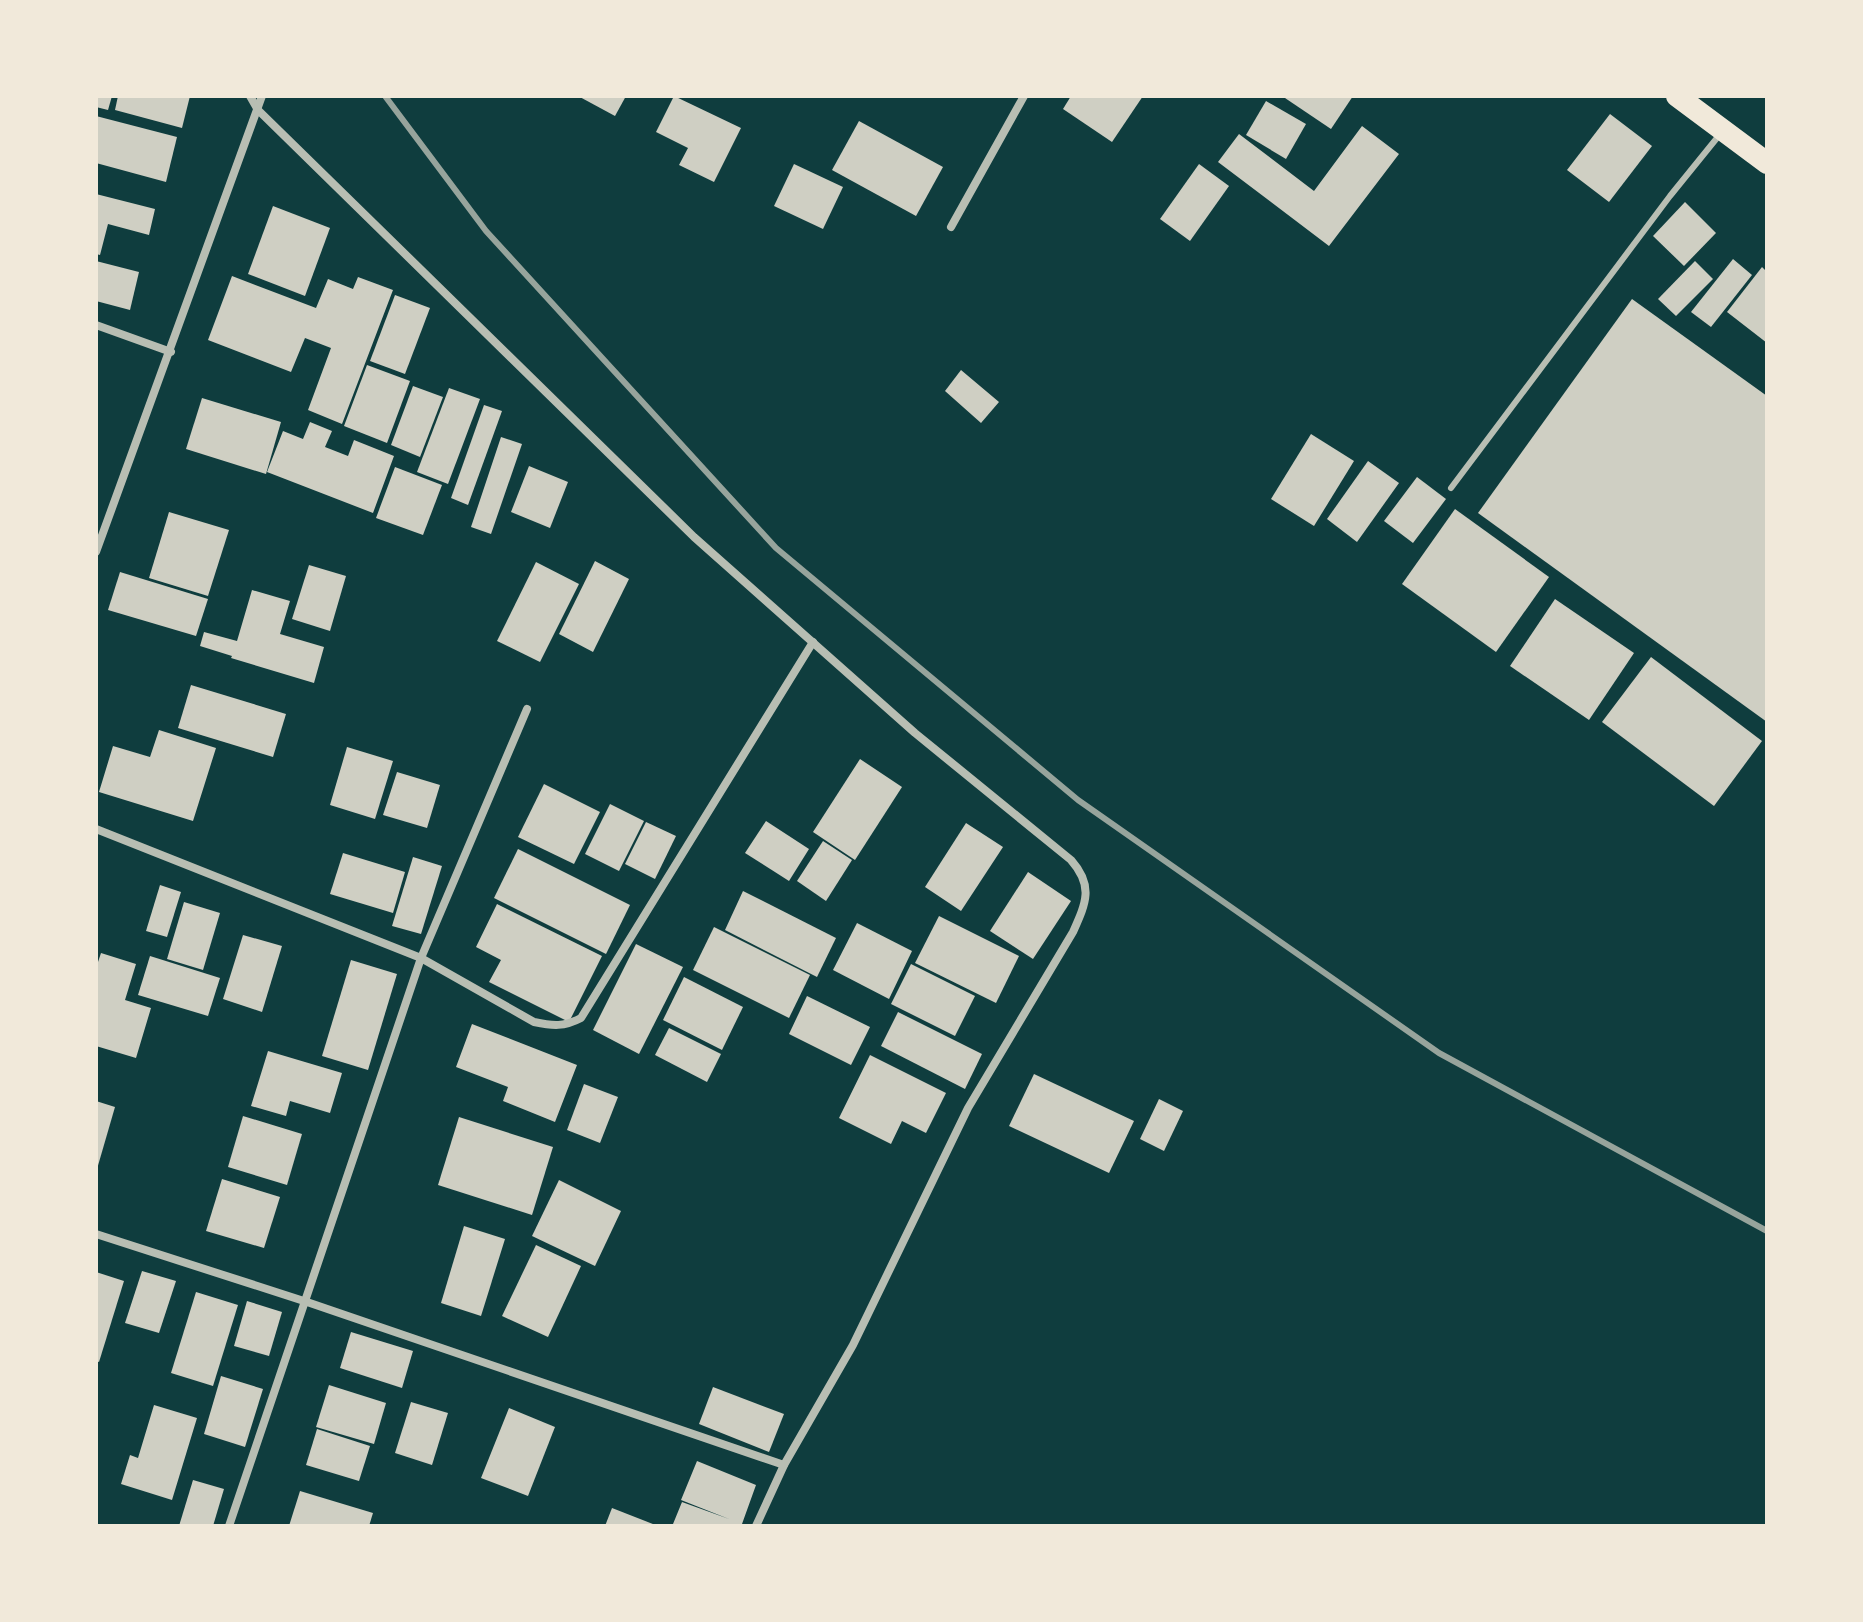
<svg xmlns="http://www.w3.org/2000/svg" width="1863" height="1622" font-family="'Source Sans 3',sans-serif">
  <rect width="100%" height="100%" fill="#0f3d3e"/>
  <!-- building -->
  <g fill="#cfcfc3">
    <polygon points="96,96 112,96 108,110 96,107"/>
    <polygon points="118,96 190,96 182,128 115,110"/>
    <polygon points="578,96 626,96 615,116"/>
    <polygon points="674,96 741,128 714,182 679,165 688,148 656,132"/>
    <polygon points="1071,96 1143,96 1112,142 1063,109"/>
    <polygon points="1282,96 1353,96 1331,129"/>
    <polygon points="1266,101 1306,124 1286,159 1246,135"/>
    <polygon points="1610,114 1652,146 1609,202 1567,170"/>
    <polygon points="96,116 177,137 166,182 96,163"/>
    <polygon points="859,121 943,167 916,216 832,170"/>
    <polygon points="1362,126 1399,154 1329,246 1218,162 1239,134 1314,191"/>
    <polygon points="794,164 843,187 823,229 774,206"/>
    <polygon points="1199,164 1229,186 1190,241 1160,219"/>
    <polygon points="96,194 155,209 149,235 108,224 100,255 96,254"/>
    <polygon points="1685,202 1716,233 1684,266 1653,236"/>
    <polygon points="273,206 330,228 305,296 248,274"/>
    <polygon points="1733,259 1752,275 1711,327 1691,312"/>
    <polygon points="96,261 139,272 130,310 96,301"/>
    <polygon points="1695,261 1713,279 1676,316 1658,299"/>
    <polygon points="1762,267 1767,272 1767,343 1727,312"/>
    <polygon points="232,276 316,308 328,279 353,289 358,277 393,290 342,424 308,410 331,348 305,338 291,372 208,340"/>
    <polygon points="395,295 430,308 405,374 370,361"/>
    <polygon points="1632,299 1767,396 1767,722 1478,513"/>
    <polygon points="367,365 410,381 387,443 344,426"/>
    <polygon points="961,370 999,402 981,423 945,391"/>
    <polygon points="413,386 443,397 420,457 391,445"/>
    <polygon points="449,388 480,399 448,484 417,472"/>
    <polygon points="202,398 281,422 266,474 186,449"/>
    <polygon points="484,405 502,411 468,505 451,498"/>
    <polygon points="310,422 332,431 325,447 348,456 354,440 394,456 373,513 267,472 283,431 303,439"/>
    <polygon points="1311,434 1354,461 1314,526 1271,499"/>
    <polygon points="501,437 522,444 491,534 471,527"/>
    <polygon points="1368,461 1399,483 1357,542 1327,519"/>
    <polygon points="529,466 568,482 550,528 511,512"/>
    <polygon points="395,467 442,485 423,535 376,518"/>
    <polygon points="1417,477 1446,499 1413,543 1384,521"/>
    <polygon points="1455,509 1549,577 1496,652 1402,584"/>
    <polygon points="169,512 229,530 208,596 149,578"/>
    <polygon points="595,561 629,579 593,652 559,634"/>
    <polygon points="536,562 579,584 540,662 497,641"/>
    <polygon points="309,565 346,576 330,631 292,619"/>
    <polygon points="120,572 208,599 196,636 108,610"/>
    <polygon points="252,590 290,601 280,634 324,647 314,683 231,658 232,656 200,646 204,632 237,641"/>
    <polygon points="1555,599 1634,653 1589,720 1510,666"/>
    <polygon points="1651,657 1762,741 1714,806 1602,722"/>
    <polygon points="191,685 286,714 273,757 178,728"/>
    <polygon points="159,730 216,748 193,821 99,792 113,746 150,757"/>
    <polygon points="347,747 393,761 375,819 330,805"/>
    <polygon points="860,759 902,787 855,860 813,832"/>
    <polygon points="397,772 440,785 427,828 383,815"/>
    <polygon points="544,784 600,812 574,864 518,837"/>
    <polygon points="610,804 644,821 619,871 585,854"/>
    <polygon points="766,821 809,849 789,881 745,853"/>
    <polygon points="646,822 676,836 655,879 625,864"/>
    <polygon points="966,823 1003,847 961,911 925,887"/>
    <polygon points="823,841 852,860 826,901 797,881"/>
    <polygon points="518,849 630,905 606,954 494,898"/>
    <polygon points="343,853 405,872 393,913 330,894"/>
    <polygon points="413,857 442,866 421,934 392,926"/>
    <polygon points="1028,872 1071,901 1033,959 990,931"/>
    <polygon points="160,885 181,892 167,937 146,931"/>
    <polygon points="743,891 836,938 817,977 725,930"/>
    <polygon points="184,902 220,913 203,970 167,959"/>
    <polygon points="497,904 602,956 569,1022 489,982 501,960 476,947"/>
    <polygon points="939,916 1019,956 996,1003 915,963"/>
    <polygon points="857,923 912,951 889,999 833,970"/>
    <polygon points="714,927 810,975 789,1018 693,970"/>
    <polygon points="243,935 282,946 262,1012 223,999"/>
    <polygon points="636,944 683,967 639,1054 593,1030"/>
    <polygon points="101,953 136,964 125,1000 151,1008 136,1058 96,1046 96,968"/>
    <polygon points="150,956 220,978 208,1016 138,995"/>
    <polygon points="351,960 397,974 368,1070 322,1056"/>
    <polygon points="911,964 975,996 955,1036 891,1004"/>
    <polygon points="684,977 743,1007 722,1050 663,1020"/>
    <polygon points="807,996 870,1027 851,1065 789,1034"/>
    <polygon points="898,1012 982,1054 965,1089 881,1046"/>
    <polygon points="472,1024 577,1065 555,1122 503,1101 508,1087 456,1067"/>
    <polygon points="669,1028 721,1054 707,1082 655,1055"/>
    <polygon points="268,1051 342,1073 330,1113 290,1101 286,1116 251,1106"/>
    <polygon points="870,1055 946,1093 926,1133 902,1121 891,1144 839,1118"/>
    <polygon points="1034,1074 1134,1121 1109,1173 1009,1126"/>
    <polygon points="584,1084 618,1097 600,1143 567,1130"/>
    <polygon points="1159,1099 1183,1111 1164,1151 1140,1139"/>
    <polygon points="96,1101 115,1107 97,1169 96,1169"/>
    <polygon points="243,1116 302,1134 287,1185 228,1167"/>
    <polygon points="459,1117 553,1147 532,1215 438,1185"/>
    <polygon points="222,1179 280,1197 264,1248 206,1231"/>
    <polygon points="559,1180 621,1211 595,1266 532,1236"/>
    <polygon points="464,1226 505,1239 481,1316 441,1303"/>
    <polygon points="536,1245 581,1266 548,1337 502,1316"/>
    <polygon points="142,1271 176,1281 159,1333 125,1323"/>
    <polygon points="96,1272 124,1281 99,1362 96,1361"/>
    <polygon points="196,1292 238,1305 213,1386 171,1373"/>
    <polygon points="247,1301 282,1312 269,1356 234,1346"/>
    <polygon points="351,1332 413,1351 402,1388 340,1368"/>
    <polygon points="221,1376 263,1389 245,1447 204,1434"/>
    <polygon points="329,1385 386,1403 374,1444 316,1427"/>
    <polygon points="713,1387 784,1414 769,1452 699,1424"/>
    <polygon points="411,1402 448,1413 432,1465 395,1453"/>
    <polygon points="154,1405 197,1418 172,1500 121,1484 130,1455 138,1458"/>
    <polygon points="509,1408 555,1427 528,1496 481,1478"/>
    <polygon points="317,1429 370,1446 359,1481 306,1465"/>
    <polygon points="697,1461 756,1485 742,1524 673,1524 682,1502 729,1519 681,1500"/>
    <polygon points="193,1480 224,1489 213,1526 179,1526"/>
    <polygon points="300,1491 373,1513 369,1526 289,1526"/>
    <polygon points="612,1508 658,1526 605,1526"/>
  </g>
  <g fill="none" stroke-linecap="round" stroke-linejoin="round">
    <!-- service -->
    <polyline stroke="#b8beb3" stroke-width="6" points="1451,488 1670,196 1721,133"/>
    <!-- minor -->
    <g stroke="#b8beb3" stroke-width="8">
      <path d="M250,96L258,110L694,537L915,733L1071,860C1094,886 1086,903 1073,932L968,1108L853,1345L784,1465L756,1526"/>
      <polyline points="951,227 1024,96"/>
      <polyline points="96,325 171,352"/>
      <polyline points="96,552 262,96"/>
      <path d="M96,829L421,958L534,1022C553,1026 564,1027 581,1018L813,642"/>
      <polyline points="96,1234 307,1302 784,1465"/>
      <polyline points="229,1526 421,958 527,709"/>
    </g>
    <!-- trunk -->
    <polyline stroke="#f1e9da" stroke-width="22" points="1677,96 1767,163"/>
    <!-- rail -->
    <polyline stroke="#97a49c" stroke-width="6" points="385,96 486,231 776,548 1078,800 1439,1053 1767,1231"/>
  </g>
  <!-- border -->
  <rect width="1863" height="1622" fill="none" stroke="#f1e9da" stroke-width="196"/>
</svg>
